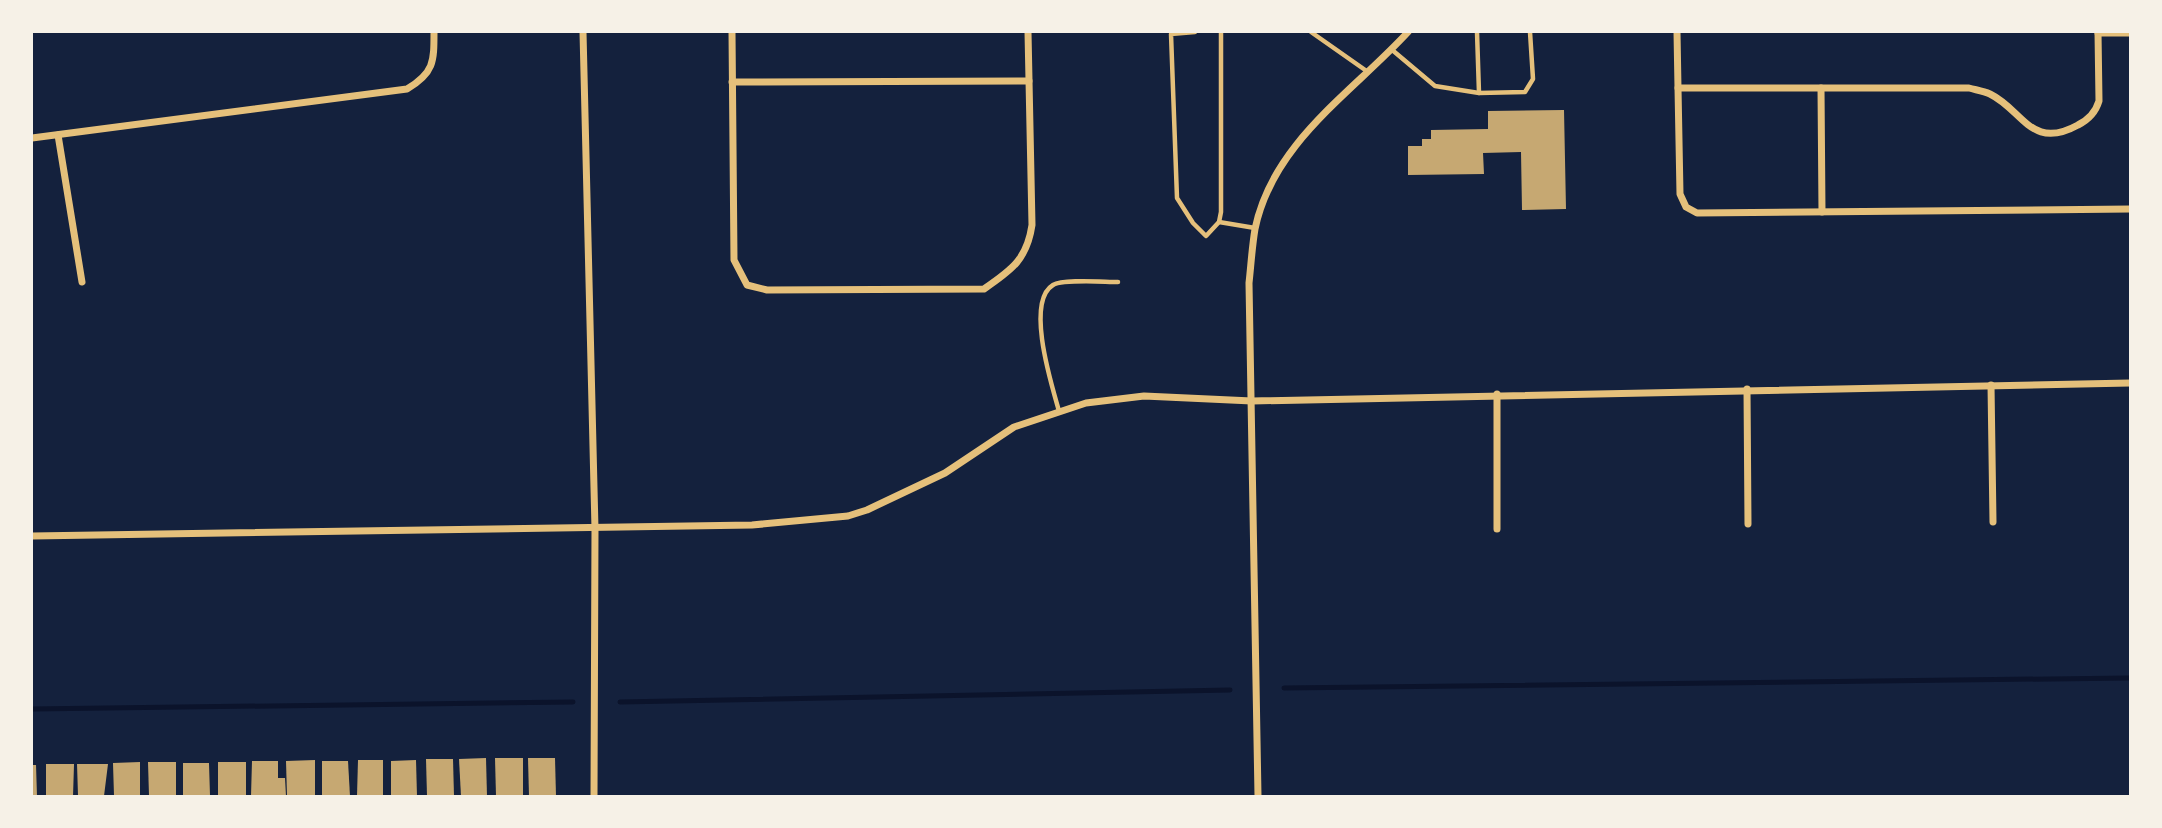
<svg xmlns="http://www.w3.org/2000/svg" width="2162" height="828" font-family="Signika,sans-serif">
  <rect width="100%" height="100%" fill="#14213d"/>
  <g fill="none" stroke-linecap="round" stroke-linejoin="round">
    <!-- stream -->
    <g stroke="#0b132b" stroke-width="5">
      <polyline points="1284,688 2129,678"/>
      <polyline points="620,702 1230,690"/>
      <polyline points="32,709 573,702"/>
    </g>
  </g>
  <!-- building -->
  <g fill="#c6a872">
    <polygon points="1564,110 1566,209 1522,210 1521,152 1483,153 1484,174 1408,175 1408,146 1422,146 1422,139 1431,139 1431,130 1488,129 1488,111"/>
    <polygon points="486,758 487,796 461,796 459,759"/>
    <polygon points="495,758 523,758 523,796 496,796"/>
    <polygon points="528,758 555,758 556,796 529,796"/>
    <polygon points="426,759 453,759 454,796 427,796"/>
    <polygon points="315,760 315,796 287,796 286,761"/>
    <polygon points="358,760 383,760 383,796 357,796"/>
    <polygon points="416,760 417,796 391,796 391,761"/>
    <polygon points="252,761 278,761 278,778 285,778 286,796 251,796"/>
    <polygon points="322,761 348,761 350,796 322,796"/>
    <polygon points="140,762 140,796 114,796 113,763"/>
    <polygon points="148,762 176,762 176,796 149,796"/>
    <rect x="218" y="762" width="28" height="34"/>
    <polygon points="183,763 209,763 210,796 183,796"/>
    <polygon points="46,764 74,764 73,796 46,796"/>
    <polygon points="77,764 108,764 104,796 78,796"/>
    <polygon points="32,765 36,765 37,796 32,796"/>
  </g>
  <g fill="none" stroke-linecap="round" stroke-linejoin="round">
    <!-- service -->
    <g stroke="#e5c07b" stroke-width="4.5">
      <polyline points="1195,32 1171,34 1177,198 1193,223 1206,236 1219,222 1221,212 1221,32"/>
      <polyline points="1311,32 1368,72"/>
      <polyline points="1477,32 1479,93 1525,92 1533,79 1530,32"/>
      <polyline points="1391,49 1435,86 1479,93"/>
      <polyline points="1219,222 1255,228"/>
      <path d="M1059,411C1052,386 1025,302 1053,285C1063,279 1103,282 1118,282"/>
    </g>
    <!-- minor -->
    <g stroke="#e5c07b" stroke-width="7">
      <polyline points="583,32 595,529 594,796"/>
      <path d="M732,32L734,260L747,285L767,290L984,289C1012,270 1027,259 1032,225L1028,32"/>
      <path d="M1677,32L1678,88H1969C1976,90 1983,91 1990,94C2023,110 2031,151 2078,125C2088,120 2096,111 2099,101L2098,32"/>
      <polyline points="2098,33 2130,33"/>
      <polyline points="732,82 1029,81"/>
      <polyline points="1678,88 1680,194 1686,207 1697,213 2130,209"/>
      <polyline points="1821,88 1822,212"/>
      <polyline points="58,135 82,282"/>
      <path d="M32,138L407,89C434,73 434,62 434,32"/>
      <polyline points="1991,385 1993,522"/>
      <polyline points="1747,389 1748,524"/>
      <polyline points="1497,394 1497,529"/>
      <polyline points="32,536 752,525 848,516 867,510 945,473 1014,427 1086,403 1144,396 1252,401 2130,383"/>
      <path d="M1258,796L1249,283C1251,265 1252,247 1255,229C1273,142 1352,93 1408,32"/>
    </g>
  </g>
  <!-- border -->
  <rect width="2162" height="828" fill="none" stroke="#f6f1e7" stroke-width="66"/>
</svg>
